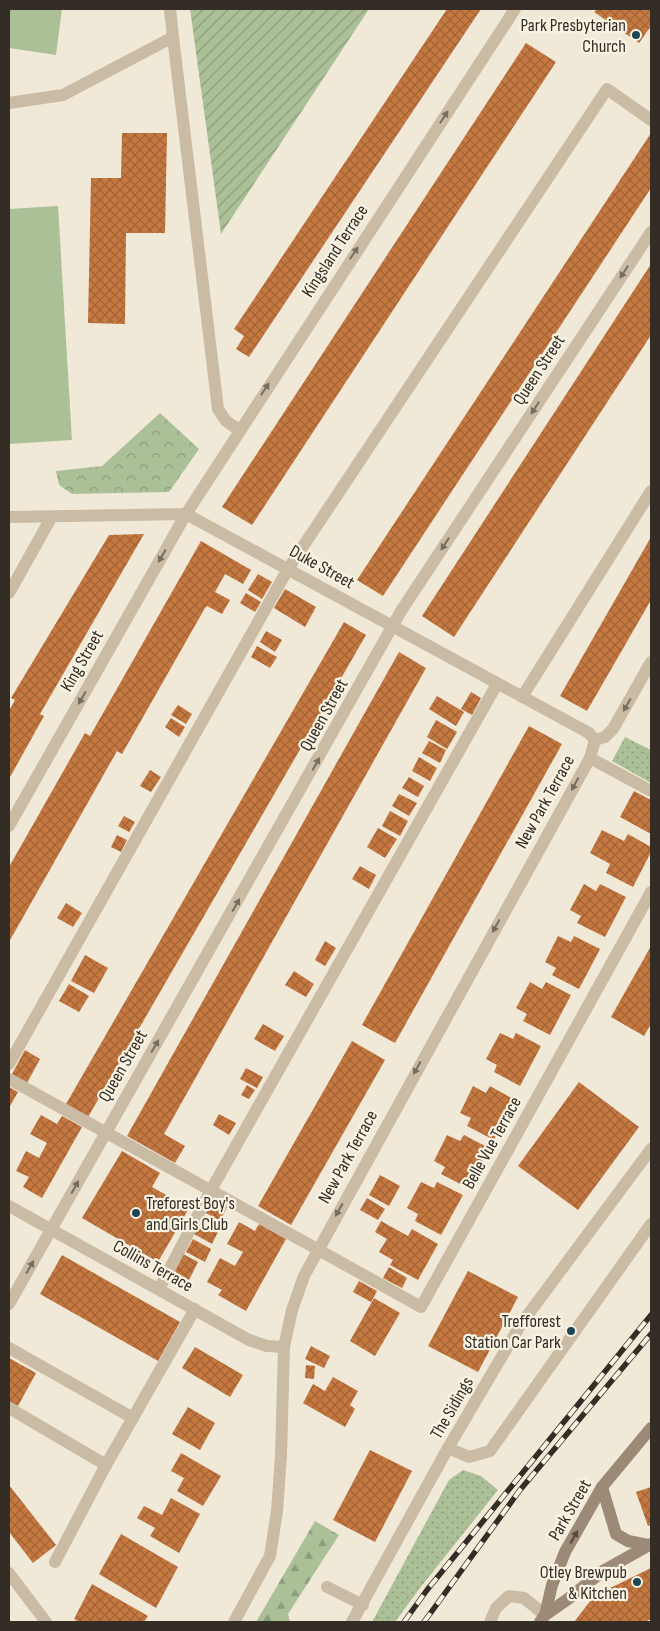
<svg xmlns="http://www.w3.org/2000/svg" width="660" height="1631" font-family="'Sofia Sans Condensed',sans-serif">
  <defs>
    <pattern id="grass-dots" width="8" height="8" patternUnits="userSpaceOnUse" patternTransform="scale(1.25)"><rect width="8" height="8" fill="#acc098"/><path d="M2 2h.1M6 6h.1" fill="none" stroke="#8d9c7c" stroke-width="1.8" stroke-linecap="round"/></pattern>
    <pattern id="forest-firs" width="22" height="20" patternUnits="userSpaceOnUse" patternTransform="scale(1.25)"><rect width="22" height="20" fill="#acc098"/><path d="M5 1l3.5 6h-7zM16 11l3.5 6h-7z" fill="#8d9c7c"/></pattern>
    <pattern id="park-crowns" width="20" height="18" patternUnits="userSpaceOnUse" patternTransform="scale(1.25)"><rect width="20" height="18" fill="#acc098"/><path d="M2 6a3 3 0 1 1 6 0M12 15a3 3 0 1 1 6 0" fill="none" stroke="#8d9c7c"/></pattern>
    <pattern id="garden-furrows" width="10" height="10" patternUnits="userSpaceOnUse" patternTransform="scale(1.25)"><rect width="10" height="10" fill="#acc098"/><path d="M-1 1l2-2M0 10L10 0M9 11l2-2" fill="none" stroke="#8d9c7c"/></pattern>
    <pattern id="building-cross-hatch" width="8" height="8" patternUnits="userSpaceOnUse" patternTransform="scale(1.25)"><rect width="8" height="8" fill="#c67841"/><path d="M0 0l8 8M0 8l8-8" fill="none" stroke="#a26336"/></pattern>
  </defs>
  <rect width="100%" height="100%" fill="#f1e9d8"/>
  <!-- grass -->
  <g fill="url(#grass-dots)">
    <polygon points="625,737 651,750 651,783 612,761"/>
    <polygon points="463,1470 481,1476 498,1490 420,1588 395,1622 372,1622 449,1480"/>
  </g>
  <!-- forest -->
  <polygon fill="url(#forest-firs)" points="315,1521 339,1535 288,1614 290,1622 256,1622"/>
  <!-- park -->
  <polygon fill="url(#park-crowns)" points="160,413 199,449 169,492 72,494 59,485 56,471 102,466"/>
  <!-- garden -->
  <polygon fill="url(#garden-furrows)" points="190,9 369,9 221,234"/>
  <!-- pitch -->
  <g fill="#acc098">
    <polygon points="9,9 62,9 56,55 9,48"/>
    <polygon points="58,206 72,440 9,444 9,209"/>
  </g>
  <!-- building -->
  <g fill="url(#building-cross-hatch)">
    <polygon points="447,9 481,9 249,357 236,349 244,336 234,329"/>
    <polygon points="597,9 651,9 651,26 639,43 594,12"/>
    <polygon points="526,43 556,62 252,525 222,507"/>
    <polygon points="122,133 167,133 165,233 126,233 125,324 88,323 91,178 121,178"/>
    <polygon points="651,133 651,188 383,596 357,580"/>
    <polygon points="651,264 651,335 454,637 422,616"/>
    <polygon points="144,534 40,714 44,716 9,779 9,711 15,700 11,698 109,535"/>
    <polygon points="651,537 651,600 587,711 560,696"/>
    <polygon points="201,541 251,570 243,584 225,574 215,592 230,600 222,614 207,606 205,608 122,754 117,751 9,942 9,867 85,733 90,736"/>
    <polygon points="258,574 272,582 262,599 248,590"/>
    <polygon points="285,589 316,607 305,627 274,608"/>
    <polygon points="246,593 261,602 255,612 240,603"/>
    <polygon points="344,622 366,635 88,1117 66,1104"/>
    <polygon points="266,631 282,640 275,652 260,642"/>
    <polygon points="257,646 277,657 270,668 251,657"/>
    <polygon points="399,652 426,668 164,1134 185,1146 175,1163 127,1136"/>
    <polygon points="471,692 481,698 472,715 461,709"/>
    <polygon points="437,696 464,712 456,726 429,709"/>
    <polygon points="178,705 192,714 186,724 171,715"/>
    <polygon points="171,718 185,727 179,737 165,727"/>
    <polygon points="436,720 457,732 447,749 427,737"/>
    <polygon points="529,726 562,744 395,1043 362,1025"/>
    <polygon points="429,741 446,750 440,763 422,753"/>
    <polygon points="419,757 437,768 430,781 412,771"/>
    <polygon points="150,770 161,777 151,792 140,786"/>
    <polygon points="409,777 424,786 418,797 402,788"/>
    <polygon points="634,791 651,800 651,834 620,817"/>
    <polygon points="399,794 417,803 409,816 392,806"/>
    <polygon points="390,811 408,821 400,836 382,826"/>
    <polygon points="124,816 135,822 129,832 118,826"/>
    <polygon points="378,828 397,839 385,858 367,847"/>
    <polygon points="602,830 624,841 628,834 651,847 651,852 633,887 606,873 610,864 590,853"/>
    <polygon points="117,835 127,840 121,852 111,847"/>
    <polygon points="360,866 376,875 369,889 352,879"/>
    <polygon points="584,884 596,891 600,884 626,897 605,937 577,923 581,916 570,910"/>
    <polygon points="66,903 82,913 73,927 57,918"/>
    <polygon points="558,936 571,942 574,936 600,949 579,989 552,975 556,968 545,962"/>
    <polygon points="325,941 336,948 325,966 315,960"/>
    <polygon points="651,946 651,1024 644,1036 611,1017"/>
    <polygon points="85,955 108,968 94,993 71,981"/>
    <polygon points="294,971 314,984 306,997 285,985"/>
    <polygon points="530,982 542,989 546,982 571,995 550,1035 523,1021 527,1014 516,1008"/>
    <polygon points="69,984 89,996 79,1012 59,1001"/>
    <polygon points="263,1024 284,1036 275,1051 254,1039"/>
    <polygon points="500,1033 513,1039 516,1033 541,1046 520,1086 494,1072 497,1065 486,1059"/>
    <polygon points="352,1041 385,1060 291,1225 258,1206"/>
    <polygon points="25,1050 40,1059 27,1083 12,1074"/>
    <polygon points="246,1068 263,1077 257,1088 240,1079"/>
    <polygon points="579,1082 639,1127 578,1210 518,1166"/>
    <polygon points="247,1085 255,1090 249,1099 241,1095"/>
    <polygon points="473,1086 486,1093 490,1086 515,1100 494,1140 467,1126 471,1118 460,1113"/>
    <polygon points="9,1087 18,1092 9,1108"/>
    <polygon points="219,1114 236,1123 229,1135 213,1125"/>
    <polygon points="41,1115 57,1124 62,1116 82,1127 42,1198 23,1187 29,1177 16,1171 26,1151 39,1158 47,1143 30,1134"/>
    <polygon points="447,1135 460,1141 464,1135 489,1148 468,1188 441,1174 445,1167 434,1161"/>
    <polygon points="122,1151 160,1173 152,1187 189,1208 158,1262 82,1218"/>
    <polygon points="380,1175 400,1186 389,1206 369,1195"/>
    <polygon points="421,1182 434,1188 437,1182 463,1195 441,1235 415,1221 418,1214 407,1208"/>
    <polygon points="367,1198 385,1209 378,1220 360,1210"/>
    <polygon points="213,1199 227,1207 220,1221 206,1213"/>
    <polygon points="204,1217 221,1226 212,1244 194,1234"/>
    <polygon points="381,1221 408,1236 412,1229 438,1244 418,1280 390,1265 393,1260 379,1252 387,1239 375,1232"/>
    <polygon points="239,1222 255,1231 259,1224 286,1239 246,1311 218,1295 222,1290 207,1282 220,1258 235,1266 243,1252 227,1244"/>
    <polygon points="193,1239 211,1249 205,1262 186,1252"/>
    <polygon points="183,1254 198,1262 189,1280 174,1271"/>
    <polygon points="62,1255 180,1322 158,1361 40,1294"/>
    <polygon points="389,1267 407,1278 402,1288 383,1278"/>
    <polygon points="468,1271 518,1297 478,1372 428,1346"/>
    <polygon points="359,1281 377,1291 371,1302 353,1292"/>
    <polygon points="374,1298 400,1313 375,1356 350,1341"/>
    <polygon points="311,1346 330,1356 324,1368 305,1359"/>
    <polygon points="195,1347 243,1375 230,1397 182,1368"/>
    <polygon points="9,1358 36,1373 18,1406 9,1401"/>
    <polygon points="306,1365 315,1366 314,1379 305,1378"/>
    <polygon points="333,1377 358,1391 350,1405 355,1409 345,1427 303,1403 313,1384 325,1391"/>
    <polygon points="188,1407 215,1423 200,1450 172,1434"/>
    <polygon points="370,1450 412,1471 375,1542 333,1520"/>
    <polygon points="181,1453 221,1476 203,1506 177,1491 184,1478 171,1471"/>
    <polygon points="9,1485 56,1545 33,1563 9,1532"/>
    <polygon points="651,1487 651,1525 648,1526 636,1492"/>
    <polygon points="171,1498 200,1514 179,1553 150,1536 155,1528 137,1518 144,1506 162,1515"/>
    <polygon points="121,1534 178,1567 156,1608 99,1574"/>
    <polygon points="651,1568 651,1619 645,1622 574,1622 594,1596"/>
    <polygon points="92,1584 148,1616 144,1622 79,1622 74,1619"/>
  </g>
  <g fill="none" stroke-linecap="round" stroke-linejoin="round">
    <!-- lane -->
    <g stroke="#c9bba4" stroke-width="12">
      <polyline points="170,9 173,37"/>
      <polyline points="9,103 63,95 173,37 218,409 226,421 239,430"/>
      <polyline points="9,593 51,518"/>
      <polyline points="522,697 651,491"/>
      <polyline points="9,1064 288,569 607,89 651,120"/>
      <polyline points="9,1079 317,1249"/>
      <polyline points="159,1289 211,1190 497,684"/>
      <polyline points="9,1348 133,1418"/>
      <polyline points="9,1408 106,1465 55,1562"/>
      <polyline points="106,1465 195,1309"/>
      <polyline points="327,1587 363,1605"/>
      <polyline points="490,1622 496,1608 509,1596 524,1598 545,1615"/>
    </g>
    <!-- street -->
    <g stroke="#c9bba4" stroke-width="12">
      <polyline points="9,517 186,514 589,733 595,740"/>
      <polyline points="595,740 605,737 613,729 651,662"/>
      <polyline points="590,758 651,791"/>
      <polyline points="9,826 186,514 515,9"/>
      <polyline points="9,1206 249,1340 267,1346 284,1347"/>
      <polyline points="317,1249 421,1307 651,892"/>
      <polyline points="9,1304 401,611 651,232"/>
      <polyline points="448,1448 469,1457 490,1451 651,1224"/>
      <polyline points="9,1573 46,1622"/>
      <polyline points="234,1622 270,1556 277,1511 281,1456 284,1347 292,1310 304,1276 590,758 595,740"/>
      <polyline points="352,1622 448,1448 521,1324 651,1149"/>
    </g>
    <!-- secondary -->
    <g stroke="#9c8a76" stroke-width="12">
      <polyline points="602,1487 616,1534 628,1541 648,1545"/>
      <polyline points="545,1615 568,1599 603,1571 651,1544"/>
      <polyline points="540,1622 545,1615 552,1585 565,1552 602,1487 651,1428"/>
    </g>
    <!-- rail casing -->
    <g stroke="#342d26" stroke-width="5.5">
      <g id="rail">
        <polyline points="404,1622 427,1590 651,1315"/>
        <polyline points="424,1622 520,1490 651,1334"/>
      </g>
    </g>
    <!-- rail -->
    <use href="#rail" stroke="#f9f3e4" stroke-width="4" stroke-dasharray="11" stroke-linecap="butt"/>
  </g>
  <!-- one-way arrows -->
  <defs><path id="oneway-solid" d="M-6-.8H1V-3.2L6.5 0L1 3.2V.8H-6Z" transform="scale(1.25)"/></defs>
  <g fill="#776d5f">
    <use href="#oneway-solid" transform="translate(444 117) rotate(-57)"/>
    <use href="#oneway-solid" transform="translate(354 253) rotate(-57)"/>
    <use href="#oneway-solid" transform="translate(624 272) rotate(123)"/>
    <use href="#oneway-solid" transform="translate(265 389) rotate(-57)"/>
    <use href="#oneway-solid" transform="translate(535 408) rotate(123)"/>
    <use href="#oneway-solid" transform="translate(445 544) rotate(123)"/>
    <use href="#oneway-solid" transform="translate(162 556) rotate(120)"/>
    <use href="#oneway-solid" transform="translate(82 698) rotate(120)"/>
    <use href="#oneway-solid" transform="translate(627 705) rotate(120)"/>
    <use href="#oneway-solid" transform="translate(316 764) rotate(-61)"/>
    <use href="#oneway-solid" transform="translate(575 784) rotate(119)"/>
    <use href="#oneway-solid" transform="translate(236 905) rotate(-61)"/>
    <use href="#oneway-solid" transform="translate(496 926) rotate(119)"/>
    <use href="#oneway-solid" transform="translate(155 1046) rotate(-60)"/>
    <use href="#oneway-solid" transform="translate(417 1068) rotate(119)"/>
    <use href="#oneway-solid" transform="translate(75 1187) rotate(-61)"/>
    <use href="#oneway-solid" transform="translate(339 1210) rotate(119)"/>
    <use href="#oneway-solid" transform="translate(30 1267) rotate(-60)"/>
  </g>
  <use fill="#53493e" href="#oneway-solid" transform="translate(574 1537) rotate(-60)"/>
  <!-- markers -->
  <g fill="#1c4755" stroke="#f9f3e4" stroke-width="2">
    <circle cx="636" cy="35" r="5"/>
    <circle cx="136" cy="1213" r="5"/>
    <circle cx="571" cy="1331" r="5"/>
    <circle cx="637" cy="1582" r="5"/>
  </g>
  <g text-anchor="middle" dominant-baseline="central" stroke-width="4.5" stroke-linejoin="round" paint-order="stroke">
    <!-- poi labels -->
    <g font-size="18" fill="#342d26" stroke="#f9f3e4" text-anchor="end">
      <text x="626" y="25">Park Presbyterian<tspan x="626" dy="21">Church</tspan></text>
      <text x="146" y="1203" text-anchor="start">Treforest Boy's<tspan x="146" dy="21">and Girls Club</tspan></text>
      <text x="561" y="1321">Trefforest<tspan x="561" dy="21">Station Car Park</tspan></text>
      <text x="627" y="1572">Otley Brewpub<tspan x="627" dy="21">&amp; Kitchen</tspan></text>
    </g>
    <!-- street labels -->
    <g font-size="18" fill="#342d26" stroke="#f9f3e4">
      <text transform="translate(335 251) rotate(-57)">Kingsland Terrace</text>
      <text transform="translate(539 370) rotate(-57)">Queen Street</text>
      <text transform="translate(322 567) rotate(29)">Duke Street</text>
      <text transform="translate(82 661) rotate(-60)">King Street</text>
      <text transform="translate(324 715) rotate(-61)">Queen Street</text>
      <text transform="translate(545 802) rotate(-61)">New Park Terrace</text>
      <text transform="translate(123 1066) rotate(-60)">Queen Street</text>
      <text transform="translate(492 1143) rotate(-61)">Belle Vue Terrace</text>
      <text transform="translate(348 1157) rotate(-61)">New Park Terrace</text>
      <text transform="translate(153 1266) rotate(29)">Collins Terrace</text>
      <text transform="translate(452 1408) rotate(-60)">The Sidings</text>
      <text transform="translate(570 1510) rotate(-60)">Park Street</text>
    </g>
  </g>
  <!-- border -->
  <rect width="660" height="1631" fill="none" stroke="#342d26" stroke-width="20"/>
</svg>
